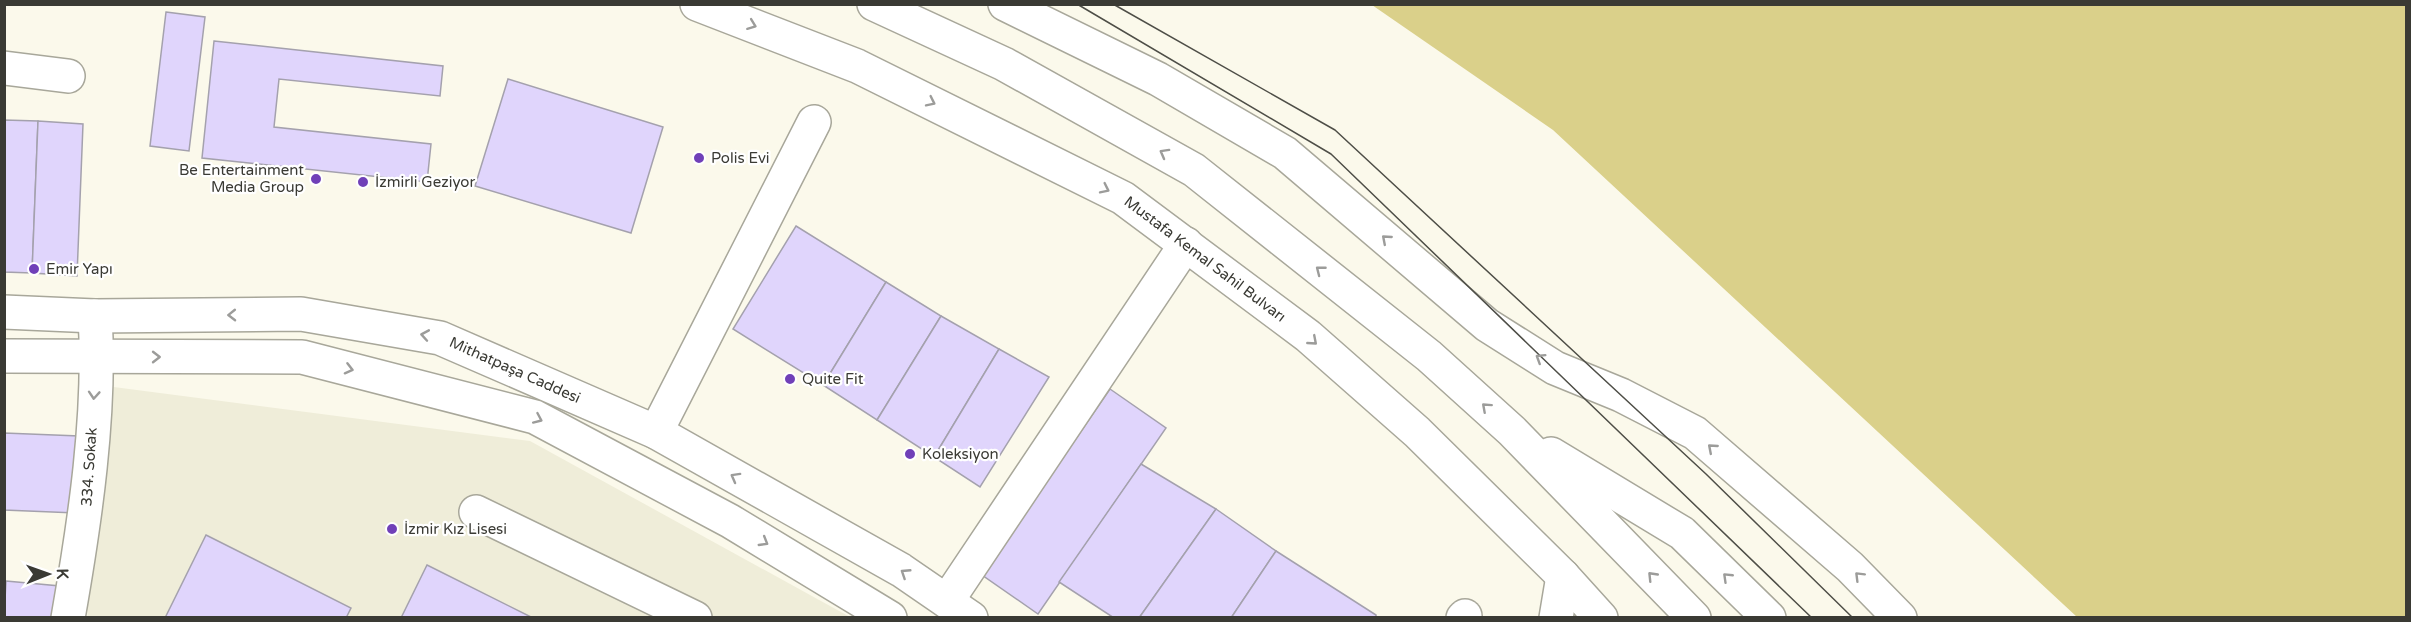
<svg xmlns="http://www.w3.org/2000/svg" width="2411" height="622" font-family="'Varela Round',sans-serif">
  <rect width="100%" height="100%" fill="#fbf9eb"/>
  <!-- built -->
  <polygon fill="#efedd9" points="106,386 530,441 850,617 87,618"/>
  <!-- water -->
  <polygon fill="#dad08a" points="1372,5 2406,5 2406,617 2077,617 1553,130"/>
  <!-- building -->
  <g fill="#e0d5fc" stroke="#a4a1ad" stroke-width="1.5">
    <polygon points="166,12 205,17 189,151 150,146"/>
    <polygon points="214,41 443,66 440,96 279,79 274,127 431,144 427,182 202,158"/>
    <polygon points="508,79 663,127 631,233 475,186"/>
    <polygon points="4,120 38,121 32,273 4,272"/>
    <polygon points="38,121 83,124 77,276 32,273"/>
    <polygon points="796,226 886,282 823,385 733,329"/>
    <polygon points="886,282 941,316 877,420 823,385"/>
    <polygon points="941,316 999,349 934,457 877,420"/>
    <polygon points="999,349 1049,377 980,487 934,457"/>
    <polygon points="1110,389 1166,428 1038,614 982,575"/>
    <polygon points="4,433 79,436 76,513 4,510"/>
    <polygon points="1141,464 1216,509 1139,618 1114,618 1059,582"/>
    <polygon points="1216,509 1276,551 1231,618 1139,618"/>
    <polygon points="206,535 351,608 346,618 165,618"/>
    <polygon points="1276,551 1376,615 1376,618 1231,618"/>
    <polygon points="427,565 533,618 401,618"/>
    <polygon points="6,581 60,586 57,618 4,618"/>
  </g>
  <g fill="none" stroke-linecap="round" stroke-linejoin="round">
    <!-- minor casing -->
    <g stroke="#a8a79a" stroke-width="36">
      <g id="minor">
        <polyline points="4,68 68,76"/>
        <polyline points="656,432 814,122"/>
        <polyline points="476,512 695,618"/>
        <polyline points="947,601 1186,244"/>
        <path d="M68,618C85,521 101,414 95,316"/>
        <polyline points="1463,618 1465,616"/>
      </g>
    </g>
    <!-- major casing -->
    <g stroke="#a8a79a" stroke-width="36">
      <g id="major">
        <polyline points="697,4 857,66 1123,198 1308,336 1417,432 1563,576 1601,618"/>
        <polyline points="874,4 1004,64 1194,170 1429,356 1512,431 1694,618"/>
        <polyline points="1005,4 1158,79 1285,153 1487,325 1555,368 1621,395 1695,433 1850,567 1900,618"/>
        <polyline points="4,312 95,316 301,314 440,338 656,432 901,570 971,618"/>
        <polyline points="4,356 302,357 535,417 730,521 890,618"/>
        <polyline points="1551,454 1682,533 1769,618"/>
        <polyline points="1556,618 1563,576"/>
      </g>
    </g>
    <!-- minor -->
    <use href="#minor" stroke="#fff" stroke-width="33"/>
    <!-- major -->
    <use href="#major" stroke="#fff" stroke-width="33"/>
    <!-- tram -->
    <g stroke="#4e4e47" stroke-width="1.5">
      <polyline points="1077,4 1331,154 1812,618"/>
      <polyline points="1113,4 1335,130 1706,474 1853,618"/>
    </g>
  </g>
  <!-- one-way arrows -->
  <defs><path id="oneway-chevron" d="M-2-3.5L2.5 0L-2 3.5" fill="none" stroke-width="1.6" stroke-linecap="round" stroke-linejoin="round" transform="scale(1.5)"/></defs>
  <g stroke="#9c9c9a">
    <use href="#oneway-chevron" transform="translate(752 25) rotate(21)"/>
    <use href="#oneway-chevron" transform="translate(931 102) rotate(26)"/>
    <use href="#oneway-chevron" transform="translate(1164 153) rotate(-151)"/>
    <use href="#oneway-chevron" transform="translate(1105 189) rotate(26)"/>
    <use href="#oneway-chevron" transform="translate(1386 239) rotate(-139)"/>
    <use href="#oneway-chevron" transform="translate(1320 270) rotate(-142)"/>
    <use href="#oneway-chevron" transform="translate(232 315) rotate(179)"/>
    <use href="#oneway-chevron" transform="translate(425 335) rotate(-170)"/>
    <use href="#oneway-chevron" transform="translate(1313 341) rotate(41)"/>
    <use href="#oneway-chevron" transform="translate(156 357)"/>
    <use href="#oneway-chevron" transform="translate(1540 358) rotate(-148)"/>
    <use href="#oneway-chevron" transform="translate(349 369) rotate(14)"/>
    <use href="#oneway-chevron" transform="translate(94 395) rotate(94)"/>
    <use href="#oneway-chevron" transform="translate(1486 407) rotate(-138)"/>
    <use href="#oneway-chevron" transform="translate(538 419) rotate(24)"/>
    <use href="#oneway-chevron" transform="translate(1712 448) rotate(-139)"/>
    <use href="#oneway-chevron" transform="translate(735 477) rotate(-151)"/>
    <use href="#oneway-chevron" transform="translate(764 542) rotate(31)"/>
    <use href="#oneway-chevron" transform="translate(905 573) rotate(-147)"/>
    <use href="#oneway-chevron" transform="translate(1652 576) rotate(-134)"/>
    <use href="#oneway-chevron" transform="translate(1859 576) rotate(-135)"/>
    <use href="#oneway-chevron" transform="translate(1727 577) rotate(-136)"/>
  </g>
  <!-- markers -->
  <g fill="#7040b8" stroke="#fff" stroke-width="2">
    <circle cx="699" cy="158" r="6"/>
    <circle cx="316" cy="179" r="6"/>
    <circle cx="363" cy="182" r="6"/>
    <circle cx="34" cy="269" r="6"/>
    <circle cx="790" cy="379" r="6"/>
    <circle cx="910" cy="454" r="6"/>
    <circle cx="392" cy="529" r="6"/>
  </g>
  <g text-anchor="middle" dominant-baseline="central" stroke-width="4.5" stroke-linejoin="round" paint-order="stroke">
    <!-- poi labels -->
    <g font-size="15" fill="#3a3a34" stroke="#fff" text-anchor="start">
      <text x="711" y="158">Polis Evi</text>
      <text x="304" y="170" text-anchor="end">Be Entertainment<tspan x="304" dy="17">Media Group</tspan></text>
      <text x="375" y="182">İzmirli Geziyor</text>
      <text x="46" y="269">Emir Yapı</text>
      <text x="802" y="379">Quite Fit</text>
      <text x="922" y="454">Koleksiyon</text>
      <text x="404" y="529">İzmir Kız Lisesi</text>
    </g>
    <!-- street labels -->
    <g font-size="15" fill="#3a3a34" stroke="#fff">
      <text transform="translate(1205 259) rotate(37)">Mustafa Kemal Sahil Bulvarı</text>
      <text transform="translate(515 370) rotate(24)">Mithatpaşa Caddesi</text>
      <text transform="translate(89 467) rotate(-86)">334. Sokak</text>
    </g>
  </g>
  <!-- border -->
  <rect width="2411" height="622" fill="none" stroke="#3a3a34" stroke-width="12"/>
  <!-- north arrow -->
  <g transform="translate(48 574) rotate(89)" stroke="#ffffff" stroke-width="4.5" paint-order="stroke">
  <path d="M0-4.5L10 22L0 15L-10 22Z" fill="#3a3a34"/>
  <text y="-9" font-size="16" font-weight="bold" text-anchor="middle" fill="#3a3a34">K</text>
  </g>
</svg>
